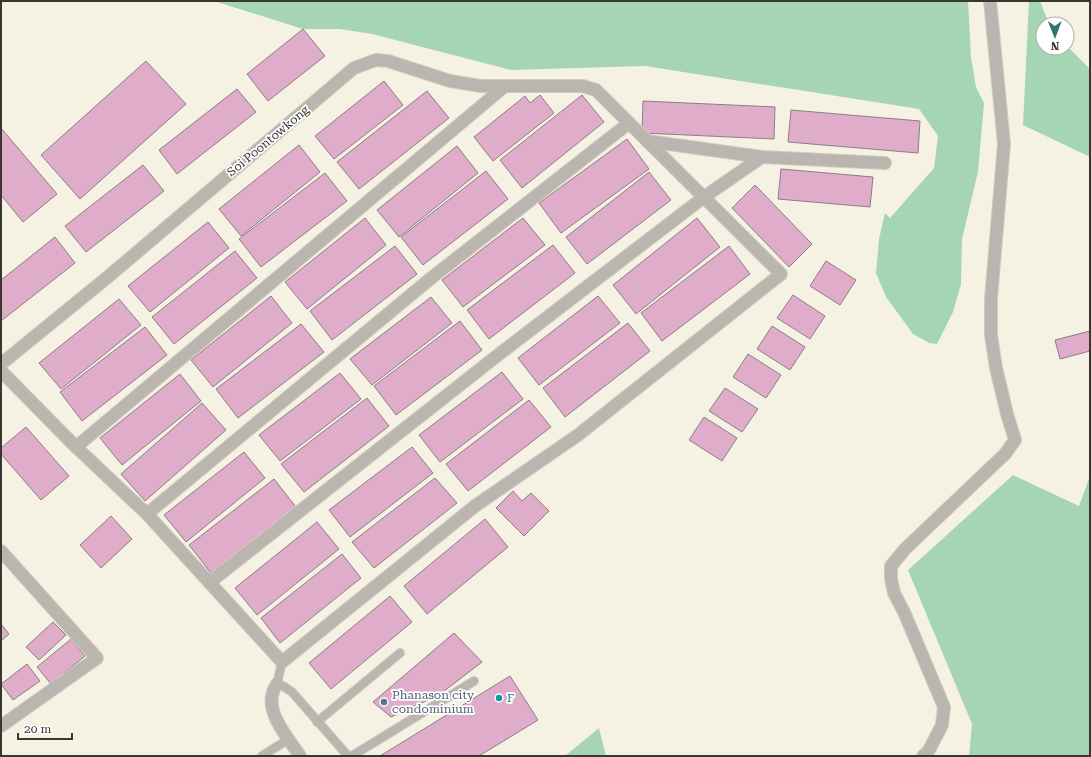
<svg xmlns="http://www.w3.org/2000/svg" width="1091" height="757" font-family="'Roboto Serif',serif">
  <rect width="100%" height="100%" fill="#f6f2e3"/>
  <!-- green -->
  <g fill="#a6d5b4">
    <polygon points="214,1 968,1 971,57 976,87 984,103 978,172 962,239 961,284 953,312 937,344 929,343 913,334 886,297 876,273 879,239 885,213 890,218 934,168 938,136 919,109 645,66 511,70 372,34 340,29 303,29"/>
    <polygon points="1029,1 1040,1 1049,24 1043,24 1043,48 1067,48 1067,46 1090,69 1090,157 1023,125"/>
    <polygon points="1013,475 1079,506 1090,476 1090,756 969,756 972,724 908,570"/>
    <polygon points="599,728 606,756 565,756"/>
  </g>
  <!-- building -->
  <g fill="#dfadc9" stroke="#8c7d85">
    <polygon points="303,29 325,56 268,101 247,74"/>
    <polygon points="146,61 186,104 80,199 41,155"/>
    <polygon points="384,81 403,105 334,159 315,136"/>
    <polygon points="237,89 256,112 177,174 159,150"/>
    <polygon points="427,91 449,118 359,189 337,162"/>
    <polygon points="540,95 554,113 493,161 474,137 525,96 530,103"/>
    <polygon points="582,95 604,122 522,188 500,160"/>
    <polygon points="643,101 775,107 774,139 642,133"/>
    <polygon points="791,110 920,121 918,153 788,142"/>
    <polygon points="1,128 57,194 23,222 1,195"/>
    <polygon points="627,139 649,169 561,233 539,203"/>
    <polygon points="299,145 320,172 241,236 219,209"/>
    <polygon points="457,146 478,173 399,237 377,210"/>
    <polygon points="143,165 164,191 86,252 65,226"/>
    <polygon points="781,169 873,177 870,207 778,199"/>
    <polygon points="486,171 508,199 423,265 401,237"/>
    <polygon points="649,172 671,200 587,264 566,237"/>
    <polygon points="325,173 347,201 261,267 239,239"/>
    <polygon points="755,185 812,244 789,267 732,208"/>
    <polygon points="365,218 386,245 307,309 285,282"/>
    <polygon points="523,218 545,245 463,307 442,280"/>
    <polygon points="697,218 720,247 636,314 613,285"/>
    <polygon points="208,222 229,248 150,312 128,286"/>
    <polygon points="55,237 75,263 1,321 1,280"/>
    <polygon points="553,245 575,273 489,339 467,310"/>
    <polygon points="395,246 417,274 332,340 310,311"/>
    <polygon points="729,246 750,274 662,341 641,313"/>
    <polygon points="235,251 257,278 174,344 152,317"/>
    <polygon points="826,261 856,280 840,305 810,286"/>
    <polygon points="793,295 825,316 810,339 777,318"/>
    <polygon points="271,296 292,323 213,387 191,360"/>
    <polygon points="598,296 620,323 539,385 518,358"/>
    <polygon points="431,297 452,323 372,385 350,359"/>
    <polygon points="119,299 141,325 61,389 39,363"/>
    <polygon points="460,321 482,350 396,415 374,386"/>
    <polygon points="628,323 650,351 565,417 543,388"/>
    <polygon points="301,324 324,352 238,418 216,389"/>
    <polygon points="772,326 805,347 790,370 757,349"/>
    <polygon points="145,327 167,355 82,421 60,392"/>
    <polygon points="1090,331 1090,351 1060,359 1055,340"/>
    <polygon points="748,354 781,375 766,398 733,377"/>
    <polygon points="502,372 523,399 440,462 419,435"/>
    <polygon points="340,373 361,399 280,461 259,435"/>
    <polygon points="180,374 201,401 122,465 100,438"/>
    <polygon points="725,388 758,409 742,432 709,411"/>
    <polygon points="367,398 389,426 304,492 281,464"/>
    <polygon points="529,400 551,427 468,491 446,464"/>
    <polygon points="202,403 226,430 145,501 121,474"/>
    <polygon points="704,417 737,438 722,461 689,440"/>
    <polygon points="26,427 69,476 41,500 1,454 1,448"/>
    <polygon points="412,447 433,473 350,537 329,510"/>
    <polygon points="244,452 265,478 186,542 164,515"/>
    <polygon points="435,478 457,503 374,568 352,542"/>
    <polygon points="274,479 296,507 211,573 189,545"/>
    <polygon points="513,491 522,501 531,493 549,511 524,536 496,508"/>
    <polygon points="111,516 132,539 101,568 80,545"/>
    <polygon points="485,519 508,547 427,614 404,586"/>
    <polygon points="317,522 339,549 257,615 235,588"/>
    <polygon points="342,554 361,578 280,643 261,618"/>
    <polygon points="390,596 412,622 331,689 309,663"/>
    <polygon points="53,622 66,635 39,660 26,647"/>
    <polygon points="1,624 9,634 1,641"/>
    <polygon points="454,633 482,662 439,695 391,717 373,702"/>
    <polygon points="71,639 85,656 51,684 37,667"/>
    <polygon points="27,664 40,681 13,700 1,684"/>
    <polygon points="510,676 538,720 479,756 380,756"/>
  </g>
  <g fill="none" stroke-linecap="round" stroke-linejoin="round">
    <!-- service casing -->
    <g stroke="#d0cdbf" stroke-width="10">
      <g id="service">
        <polyline points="282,662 277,684 283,686 292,692 348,756"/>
        <polyline points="317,722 400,653"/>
        <polyline points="262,756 289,739"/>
        <polyline points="352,756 474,681"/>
      </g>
    </g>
    <!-- minor casing -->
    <g stroke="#d0cdbf" stroke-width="14">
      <g id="minor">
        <polyline points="647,141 762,157 885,163"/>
        <polyline points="1,364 109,276 354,68 376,60 388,61 450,81 481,86 583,86 596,90 781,274 578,435 475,506 282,662 147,514 76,447 1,371"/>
        <polyline points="76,447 505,86"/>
        <polyline points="147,514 430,279 629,123"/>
        <polyline points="1,551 97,658 1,726"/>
        <polyline points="210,582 498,355 704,197 762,157"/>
        <path d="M277,684C260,708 287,736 300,756"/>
        <polyline points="923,756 928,752 942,725 944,707 904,612 894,593 891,579 891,566 905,549 1005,454 1015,440 1007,414 996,368 991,335 991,299 1004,144 990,1"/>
      </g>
    </g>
    <!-- service -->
    <use href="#service" stroke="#bbb5b0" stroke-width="8"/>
    <!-- minor -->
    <use href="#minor" stroke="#bbb5b0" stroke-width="12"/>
  </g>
  <!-- markers -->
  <circle fill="#0f9aa8" stroke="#fff" stroke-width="1.5" cx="499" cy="698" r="4"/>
  <circle fill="#5c6f8a" stroke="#fff" stroke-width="1.5" cx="384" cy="702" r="4"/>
  <g text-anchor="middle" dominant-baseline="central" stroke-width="3.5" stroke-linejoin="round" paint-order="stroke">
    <!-- street labels -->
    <g font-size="12" fill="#383731" stroke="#fff">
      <text transform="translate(268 141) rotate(-40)">Soi Poontowkong</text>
    </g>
    <!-- service labels -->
    <g font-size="12" fill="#4e5e75" stroke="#fff" text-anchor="start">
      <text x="392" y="695">Phanason city<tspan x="392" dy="14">condominium</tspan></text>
    </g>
    <!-- culture labels -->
    <g font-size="12" fill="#0d838f" stroke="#fff" text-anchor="start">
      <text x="507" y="698">F</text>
    </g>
  </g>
  <!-- border -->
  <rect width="1091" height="757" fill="none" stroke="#383731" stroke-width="4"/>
  <!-- north arrow -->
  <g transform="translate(1055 36) rotate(179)"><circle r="19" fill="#ffffff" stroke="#afafad"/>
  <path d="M0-3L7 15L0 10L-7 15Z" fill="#2c7573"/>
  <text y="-6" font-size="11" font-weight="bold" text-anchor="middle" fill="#383731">N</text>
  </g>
  <!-- scale -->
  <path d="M18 733v6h54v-6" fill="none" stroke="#383731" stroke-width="2"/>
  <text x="24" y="733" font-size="12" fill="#383731" stroke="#ffffff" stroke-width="3" paint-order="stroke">20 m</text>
</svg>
